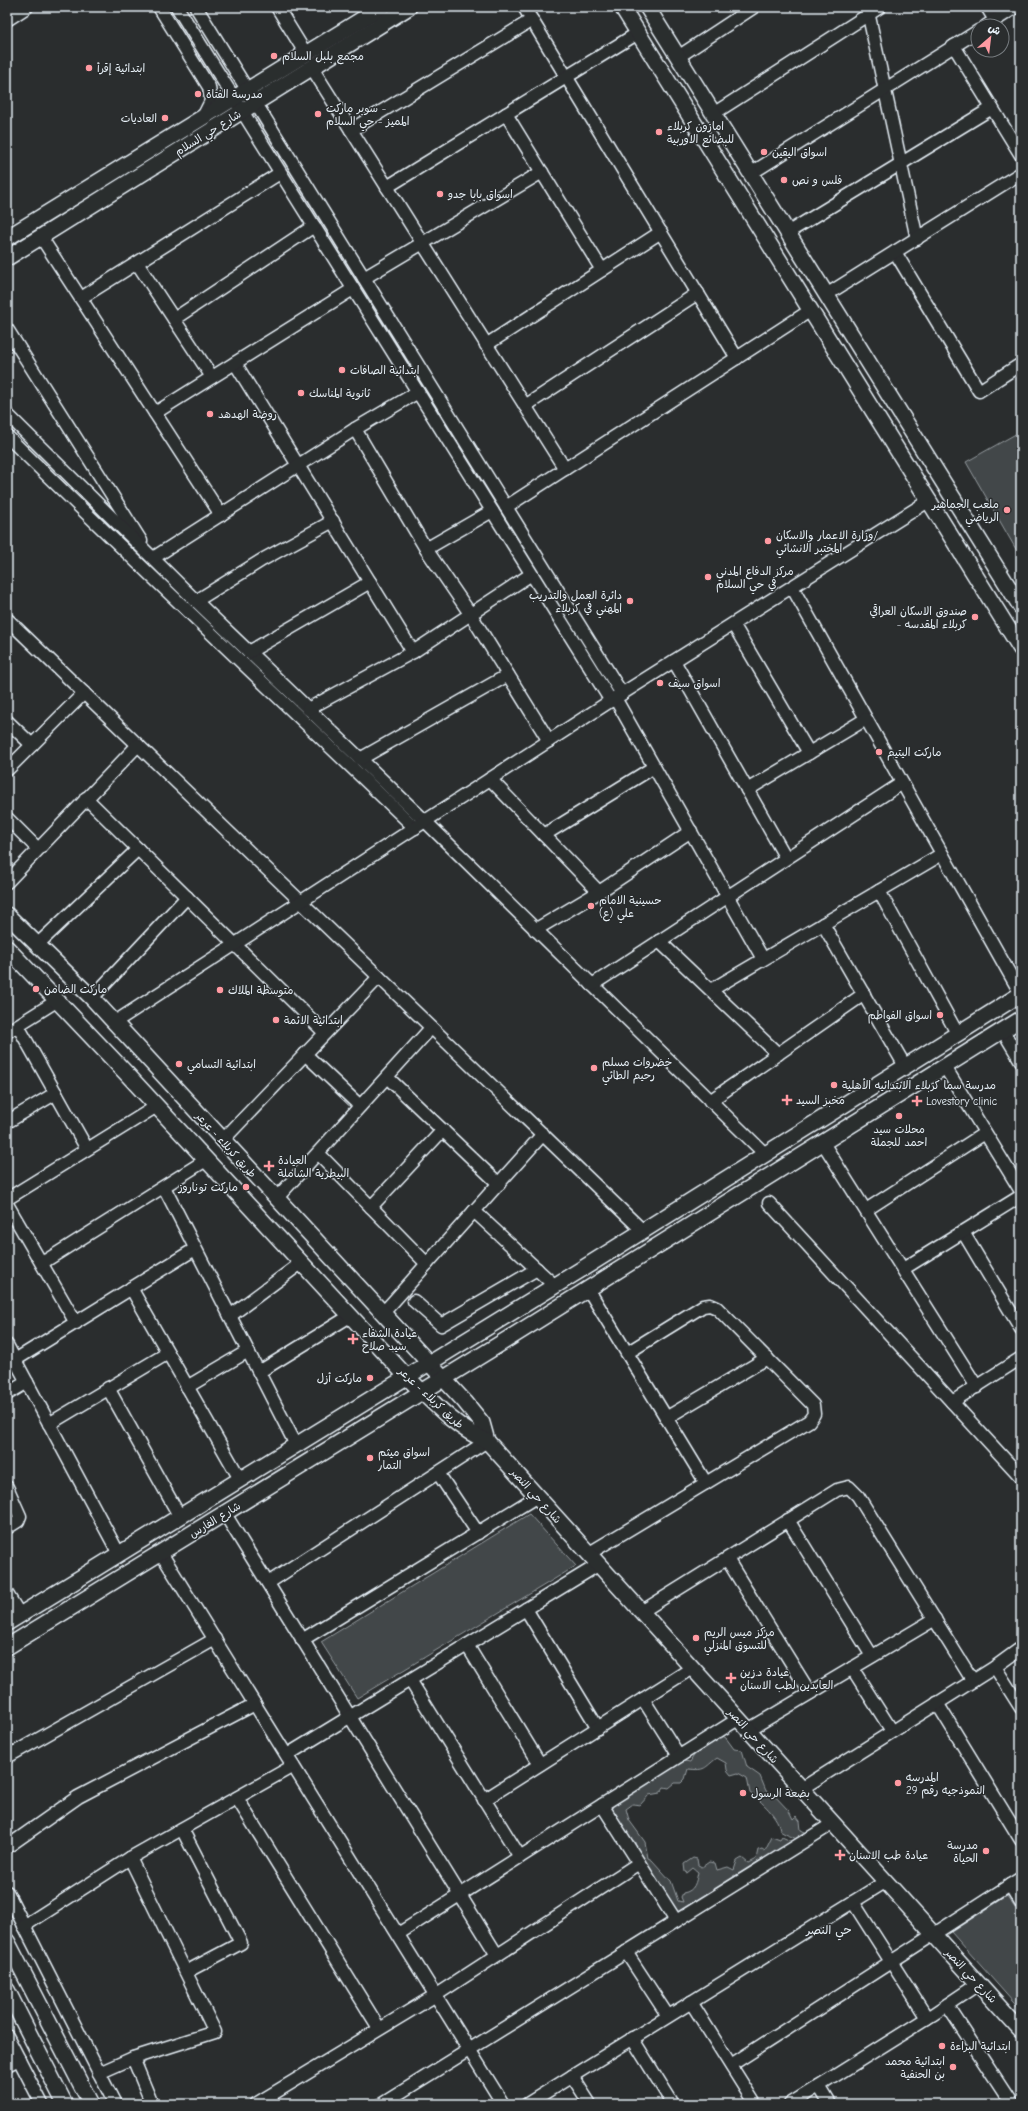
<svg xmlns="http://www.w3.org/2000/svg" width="1028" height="2111" font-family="'Comic Neue','Playpen Sans Arabic',sans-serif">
  <rect width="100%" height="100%" fill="#2a2d2e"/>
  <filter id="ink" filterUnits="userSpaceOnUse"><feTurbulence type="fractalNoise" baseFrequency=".025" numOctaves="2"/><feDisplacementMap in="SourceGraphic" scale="8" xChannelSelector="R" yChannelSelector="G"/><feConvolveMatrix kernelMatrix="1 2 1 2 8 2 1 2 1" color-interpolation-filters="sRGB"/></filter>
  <g filter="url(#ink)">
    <!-- green -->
    <g fill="#424648" stroke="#959ca0">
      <polygon points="1021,431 1021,558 966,462"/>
      <polygon points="529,1514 576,1566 357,1698 321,1642"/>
      <path d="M719,1734L726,1738L734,1749L742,1750L747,1767L760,1776L766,1791L773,1794L789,1811L793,1819L796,1816L800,1821L801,1830L807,1833L799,1841C793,1836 787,1836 780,1831C780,1818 760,1800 750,1793L747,1778L738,1773L731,1775L727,1770L726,1763L717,1758C704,1768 706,1771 688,1769L685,1779L681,1783H675L669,1788L664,1787L660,1793L649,1795L640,1805L633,1804L626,1809L629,1820L645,1842L648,1858L652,1860L671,1881L678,1901L683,1902L681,1897L683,1893C695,1891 696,1882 698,1872L693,1868L687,1873L685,1872L684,1864L693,1858L697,1859L698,1865L702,1867L709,1862L715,1863L717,1870L728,1867L734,1870L737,1861L742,1858L748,1863L756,1859L758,1850L762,1849L765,1851L772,1837L780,1840L782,1837L795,1843L785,1850L780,1848L744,1879L734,1875L730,1885L718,1887L716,1891L679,1916L654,1882L651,1869L636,1855L635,1842L623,1832L608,1808L612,1806V1799L680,1760L690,1762L699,1747Z"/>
      <polygon points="1007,1896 1021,1917 1021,2011 951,1932"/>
    </g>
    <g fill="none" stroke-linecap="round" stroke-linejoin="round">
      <!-- minor casing -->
      <g stroke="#e8f1f8" stroke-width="15">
        <g id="minor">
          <polyline points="159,7 209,87 211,101 203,117"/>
          <polyline points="177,7 611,701"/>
          <polyline points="196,7 622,694"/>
          <polyline points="277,7 306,54"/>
          <polyline points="524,7 737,358"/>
          <polyline points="867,7 917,239"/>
          <polyline points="987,7 995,20"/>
          <polyline points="7,20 27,7"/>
          <polyline points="986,26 1016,7"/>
          <polyline points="954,46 1021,155"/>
          <polyline points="678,57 754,7"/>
          <polyline points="312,68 565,469"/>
          <polyline points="506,114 602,270"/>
          <polyline points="713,114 880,7"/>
          <polyline points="351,130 532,20"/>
          <polyline points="750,174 978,31"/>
          <polyline points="387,187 638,33"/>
          <polyline points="787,233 992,108"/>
          <polyline points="41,237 221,515"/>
          <polyline points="895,252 979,391 1021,364"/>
          <polyline points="137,263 212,377"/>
          <polyline points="364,278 542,172"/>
          <polyline points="826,295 1021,173"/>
          <polyline points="81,298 280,173"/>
          <polyline points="174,319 314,226"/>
          <polyline points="7,329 141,541"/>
          <polyline points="486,345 661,232"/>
          <polyline points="235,363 413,652"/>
          <polyline points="525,406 698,293"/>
          <polyline points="155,413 353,289"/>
          <polyline points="7,414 196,601 425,821 765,1154"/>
          <polyline points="355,429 426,549 471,615 549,741"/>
          <path d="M7,436C141,568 279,697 415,828"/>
          <polyline points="506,507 811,310"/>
          <polyline points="426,549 492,511"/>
          <polyline points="153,558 355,429 418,392"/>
          <polyline points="792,587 1021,994"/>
          <polyline points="196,601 262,560 333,521"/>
          <polyline points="7,619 643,1231"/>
          <polyline points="733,624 809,753"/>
          <polyline points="249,652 370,582"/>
          <polyline points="674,661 786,858"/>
          <polyline points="615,698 763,959"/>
          <polyline points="308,709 413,652 527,577"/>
          <polyline points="7,721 32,745"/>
          <polyline points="360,759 508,675"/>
          <polyline points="7,770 84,693"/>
          <polyline points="490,779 599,892"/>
          <polyline points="747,790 866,719"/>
          <polyline points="86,798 325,1033"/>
          <polyline points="7,818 38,849"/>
          <polyline points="544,835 654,767"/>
          <polyline points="7,882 138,745"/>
          <polyline points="879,891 957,1033"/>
          <polyline points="823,924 905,1066"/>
          <polyline points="535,930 599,892 691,831"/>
          <polyline points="659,941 778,1054"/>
          <polyline points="37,945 138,849"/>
          <polyline points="592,985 902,783"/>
          <polyline points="711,990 942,854"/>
          <polyline points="92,998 187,897"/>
          <polyline points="115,1022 615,698 930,500"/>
          <polyline points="18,1026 87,1149"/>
          <polyline points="1003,1031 1021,1061"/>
          <polyline points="7,1032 58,1000"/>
          <polyline points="305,1054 360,1106"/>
          <polyline points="945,1067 1021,1191"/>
          <polyline points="387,1077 499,1184"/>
          <polyline points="710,1101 864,994"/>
          <polyline points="7,1122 56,1093"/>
          <polyline points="222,1141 379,977"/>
          <polyline points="823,1143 977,1387"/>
          <polyline points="318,1153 427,1264"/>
          <polyline points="164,1187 296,1445"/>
          <polyline points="7,1199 157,1106"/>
          <polyline points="276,1199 431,1028"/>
          <polyline points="769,1203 1021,1477"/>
          <polyline points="7,1204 76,1323"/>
          <polyline points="371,1207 443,1130"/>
          <polyline points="866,1210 985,1133"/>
          <polyline points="474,1211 555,1286"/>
          <polyline points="963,1232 1021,1329"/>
          <polyline points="42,1263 206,1160"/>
          <polyline points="903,1269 1021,1196"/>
          <polyline points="131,1288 240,1479"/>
          <polyline points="588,1289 706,1483"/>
          <polyline points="414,1301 441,1325 537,1269"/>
          <polyline points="383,1313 543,1134"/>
          <polyline points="230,1316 301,1263"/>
          <polyline points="7,1345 119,1554"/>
          <polyline points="15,1360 195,1249"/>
          <polyline points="259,1372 350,1316"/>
          <polyline points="187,1387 248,1351"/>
          <polyline points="108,1388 180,1517"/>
          <polyline points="7,1394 27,1382"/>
          <polyline points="952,1402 1021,1358"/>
          <polyline points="666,1418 767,1358"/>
          <polyline points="49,1424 168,1353"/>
          <polyline points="438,1473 478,1533"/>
          <polyline points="7,1487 20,1516 18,1521 7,1528"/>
          <polyline points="225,1514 497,1955"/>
          <polyline points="788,1520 872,1656"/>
          <polyline points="161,1553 503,2104"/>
          <polyline points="588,1554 809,1421 814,1414 813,1405 717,1308 710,1305 703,1306 627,1353"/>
          <polyline points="727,1559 810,1693"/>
          <polyline points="268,1583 487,1441"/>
          <polyline points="7,1594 20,1615"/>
          <polyline points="526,1609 598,1728"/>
          <polyline points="641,1612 837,1490 849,1487 858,1496 973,1681"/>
          <polyline points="302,1640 536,1497"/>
          <polyline points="467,1645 540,1764"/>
          <polyline points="995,1667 1021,1708"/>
          <polyline points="852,1668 892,1731"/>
          <polyline points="410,1680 520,1857"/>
          <polyline points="643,1699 679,1756"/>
          <polyline points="937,1703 1021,1840"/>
          <polyline points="748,1730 935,1619"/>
          <polyline points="287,1755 598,1565"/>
          <polyline points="7,1757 215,1639"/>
          <polyline points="801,1789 995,1667 1021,1648"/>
          <polyline points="237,1798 379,2028"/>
          <polyline points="484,1800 692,1668"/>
          <polyline points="602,1805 676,1921"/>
          <polyline points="182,1829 241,1943 186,1972"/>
          <polyline points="7,1847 78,1797 255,1704"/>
          <polyline points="1010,1885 1021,1903"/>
          <polyline points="7,1892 115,2104"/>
          <polyline points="853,1902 927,2018"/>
          <polyline points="24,1926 130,1858 293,1766"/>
          <polyline points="398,1934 738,1719"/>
          <polyline points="626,1952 668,2016"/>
          <polyline points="691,2002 755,2104"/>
          <polyline points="947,2005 1012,2104"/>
          <polyline points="7,2036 42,2104"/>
          <polyline points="632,2038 673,2104"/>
          <polyline points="133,2058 152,2104"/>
          <polyline points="7,2065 19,2059"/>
          <polyline points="731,2065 1021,1878"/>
          <polyline points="99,2073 133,2058 215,2032 130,1858"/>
          <polyline points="572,2076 590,2104"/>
          <polyline points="819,2086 830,2104"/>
          <polyline points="256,2104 436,1995 639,1863"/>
          <polyline points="382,2104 832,1824"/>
          <polyline points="527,2104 885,1882"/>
          <polyline points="790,2104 932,2015 978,1984"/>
        </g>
      </g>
      <!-- major casing -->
      <g stroke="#e8f1f8" stroke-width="18">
        <g id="major">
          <polyline points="622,7 1021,649"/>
          <polyline points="647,7 1021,607"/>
          <polyline points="7,238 382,7"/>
          <polyline points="7,258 409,7"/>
          <polyline points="7,915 92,998 465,1402 482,1423 487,1441"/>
          <path d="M7,948L126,1073L407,1377C431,1400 455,1428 487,1441L1021,2031"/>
          <polyline points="7,1623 582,1269 1021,994"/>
          <polyline points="7,1647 503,1342 1021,1019"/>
          <polyline points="7,1941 91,2104"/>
          <polyline points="7,1990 65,2104"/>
        </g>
      </g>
      <!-- minor -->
      <use href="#minor" stroke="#2a2d2e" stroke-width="12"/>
      <!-- major -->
      <use href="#major" stroke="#2a2d2e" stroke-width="15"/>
    </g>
  </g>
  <!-- markers -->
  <g fill="#ff9aa2" stroke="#2a2d2e" stroke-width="1.5">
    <circle cx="274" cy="56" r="4"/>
    <circle cx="89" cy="68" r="4"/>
    <circle cx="198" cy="94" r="4"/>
    <circle cx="318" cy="114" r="4"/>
    <circle cx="165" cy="118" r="4"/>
    <circle cx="659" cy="132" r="4"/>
    <circle cx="764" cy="152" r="4"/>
    <circle cx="784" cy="180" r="4"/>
    <circle cx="440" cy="194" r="4"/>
    <circle cx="342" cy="370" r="4"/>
    <circle cx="301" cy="393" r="4"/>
    <circle cx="210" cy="414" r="4"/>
    <circle cx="1007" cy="510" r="4"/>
    <circle cx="768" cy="541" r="4"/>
    <circle cx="708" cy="577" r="4"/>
    <circle cx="630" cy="601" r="4"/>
    <circle cx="975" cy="617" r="4"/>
    <circle cx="660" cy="683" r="4"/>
    <circle cx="879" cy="752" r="4"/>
    <circle cx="591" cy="906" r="4"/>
    <circle cx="36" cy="989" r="4"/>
    <circle cx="220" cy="990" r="4"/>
    <circle cx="940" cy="1015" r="4"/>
    <circle cx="276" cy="1020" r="4"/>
    <circle cx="179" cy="1064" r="4"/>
    <circle cx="594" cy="1068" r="4"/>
    <circle cx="834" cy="1085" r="4"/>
    <path d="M785 1094h4v4h4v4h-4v4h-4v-4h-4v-4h4z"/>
    <path d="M915 1095h4v4h4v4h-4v4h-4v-4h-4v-4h4z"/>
    <circle cx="899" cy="1116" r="4"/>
    <path d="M267 1160h4v4h4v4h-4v4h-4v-4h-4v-4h4z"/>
    <circle cx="246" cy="1187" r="4"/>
    <path d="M351 1333h4v4h4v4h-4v4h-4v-4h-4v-4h4z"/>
    <circle cx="370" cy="1378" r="4"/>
    <circle cx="370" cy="1458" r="4"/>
    <circle cx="696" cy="1638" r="4"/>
    <path d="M729 1672h4v4h4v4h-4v4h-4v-4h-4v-4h4z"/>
    <circle cx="898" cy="1783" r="4"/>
    <circle cx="743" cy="1793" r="4"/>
    <circle cx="986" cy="1851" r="4"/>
    <path d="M838 1849h4v4h4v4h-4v4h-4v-4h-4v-4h4z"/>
    <circle cx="942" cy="2046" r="4"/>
    <circle cx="953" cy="2067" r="4"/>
  </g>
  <g text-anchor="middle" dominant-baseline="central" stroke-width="3" stroke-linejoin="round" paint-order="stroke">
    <!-- poi labels -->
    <g font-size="11" fill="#e8f1f8" stroke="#2a2d2e" text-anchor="start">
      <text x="282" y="56">مجمع بلبل السلام</text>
      <text x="97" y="68">ابتدائية إقرأ</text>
      <text x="206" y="94">مدرسة الفتاة</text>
      <text x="326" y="108">سوبر ماركت -<tspan x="326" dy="13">المميز - حي السلام</tspan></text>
      <text x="157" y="118" text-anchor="end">العاديات</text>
      <text x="667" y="126">امازون كربلاء<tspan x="667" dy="13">للبضائع الاوربية</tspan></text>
      <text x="772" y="152">اسواق اليقين</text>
      <text x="792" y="180">فلس و نص</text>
      <text x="448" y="194">اسواق بابا جدو</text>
      <text x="350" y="370">ابتدائية الصافات</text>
      <text x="309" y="393">ثانوية المناسك</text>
      <text x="218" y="414">روضة الهدهد</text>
      <text x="999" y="504" text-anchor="end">ملعب الجماهير<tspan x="999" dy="13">الرياضي</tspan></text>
      <text x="776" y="535">وزارة الاعمار والاسكان/<tspan x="776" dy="13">المختبر الانشائي</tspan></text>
      <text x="716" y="571">مركز الدفاع المدني<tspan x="716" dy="13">في حي السلام</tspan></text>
      <text x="622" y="595" text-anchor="end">دائرة العمل والتدريب<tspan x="622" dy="13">المهني في كربلاء</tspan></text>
      <text x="967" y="611" text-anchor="end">صندوق الاسكان العراقي<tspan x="967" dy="13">- كربلاء المقدسه</tspan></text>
      <text x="668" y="683">اسواق سيف</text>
      <text x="887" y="752">ماركت اليتيم</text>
      <text x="599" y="900">حسينية الامام<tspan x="599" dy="13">علي (ع)</tspan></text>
      <text x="44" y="989">ماركت الضامن</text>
      <text x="228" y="990">متوسطة الملاك</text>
      <text x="932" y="1015" text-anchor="end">اسواق الفواطم</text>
      <text x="284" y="1020">ابتدائية الائمة</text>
      <text x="602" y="1062">خضروات مسلم<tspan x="602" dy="13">رحيم الطائي</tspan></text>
      <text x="187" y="1064">ابتدائية التسامي</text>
      <text x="842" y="1085">مدرسة سما كربلاء الابتدائيه الأهلية</text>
      <text x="796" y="1100">مخبز السيد</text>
      <text x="926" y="1101">Lovestory clinic</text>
      <text x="899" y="1129" text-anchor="middle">محلات سيد<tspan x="899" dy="13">احمد للجملة</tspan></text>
      <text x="278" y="1160">العيادة<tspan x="278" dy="13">البيطرية الشاملة</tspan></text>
      <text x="238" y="1187" text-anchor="end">ماركت توناروز</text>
      <text x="362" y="1333">عيادة الشفاء<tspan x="362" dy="13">سيد صلاح</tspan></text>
      <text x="362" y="1378" text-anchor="end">ماركت أزل</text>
      <text x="378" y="1452">اسواق ميثم<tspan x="378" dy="13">التمار</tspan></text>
      <text x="704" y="1632">مركز ميس الريم<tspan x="704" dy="13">للتسوق المنزلي</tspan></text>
      <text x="740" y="1672">عيادة د.زين<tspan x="740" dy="13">العابدين لطب الاسنان</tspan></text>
      <text x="906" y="1777">المدرسه<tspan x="906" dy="13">النموذجيه رقم 29</tspan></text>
      <text x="751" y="1793">بضعة الرسول</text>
      <text x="978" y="1845" text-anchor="end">مدرسة<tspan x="978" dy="13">الحياة</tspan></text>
      <text x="849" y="1855">عيادة طب الاسنان</text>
      <text x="950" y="2046">ابتدائية البراءة</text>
      <text x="945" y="2061" text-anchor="end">ابتدائية محمد<tspan x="945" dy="13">بن الحنفية</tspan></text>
    </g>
    <!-- street labels -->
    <g font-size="11" fill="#e8f1f8" stroke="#2a2d2e">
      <text transform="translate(208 133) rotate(-32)">شارع حي السلام</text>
      <text transform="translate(226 1145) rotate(48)">طريق كربلاء - عرعر</text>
      <text transform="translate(431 1398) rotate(43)">طريق كربلاء - عرعر</text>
      <text transform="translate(536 1496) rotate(48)">شارع حي النصر</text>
      <text transform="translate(215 1520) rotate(-32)">شارع الفارس</text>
      <text transform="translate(753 1736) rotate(48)">شارع حي النصر</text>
      <text transform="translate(971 1976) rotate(47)">شارع حي النصر</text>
    </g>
    <!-- neighbourhood labels -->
    <g font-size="12" fill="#e8f1f8" stroke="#2a2d2e">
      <text x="829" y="1930">حي النصر</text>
    </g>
  </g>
  <!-- margin -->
  <rect width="1028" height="2111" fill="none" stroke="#2a2d2e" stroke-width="24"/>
  <rect x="12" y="12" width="1004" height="2087" fill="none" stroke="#e8f1f8" stroke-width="1.5" filter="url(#ink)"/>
  <!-- north arrow -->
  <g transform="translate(990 38) rotate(28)"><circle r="19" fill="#2a2d2e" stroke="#767b7f"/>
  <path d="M0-3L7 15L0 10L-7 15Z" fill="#ff9aa2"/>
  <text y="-6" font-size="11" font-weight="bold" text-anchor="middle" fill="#e8f1f8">ش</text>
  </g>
</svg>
